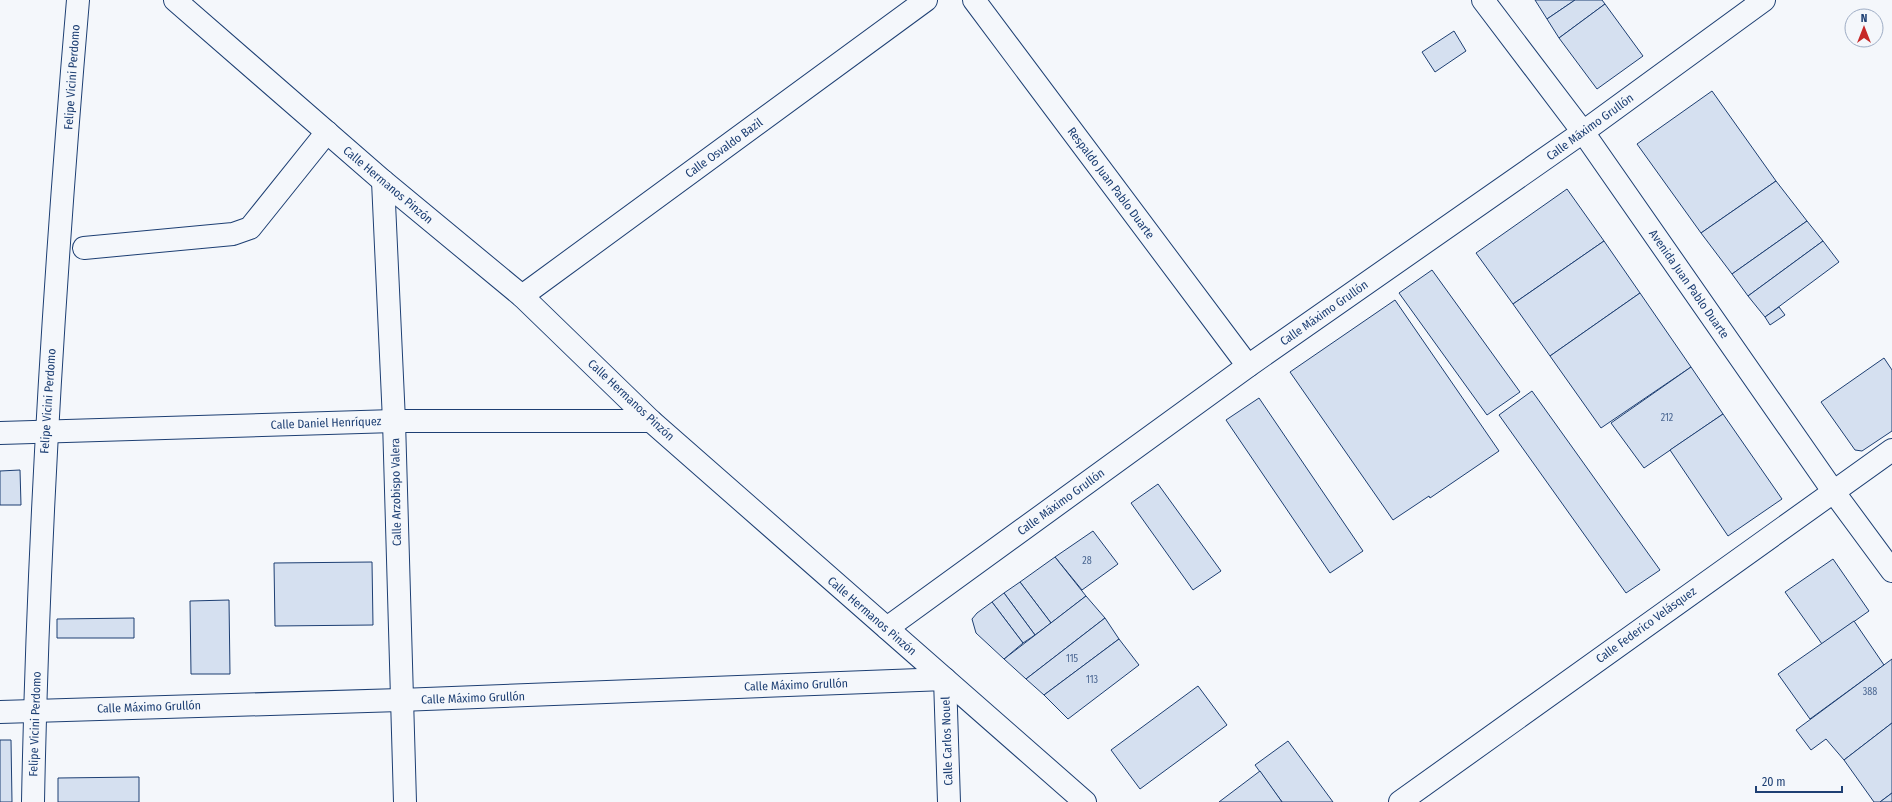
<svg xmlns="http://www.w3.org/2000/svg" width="1892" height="802" font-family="'Fira Sans Condensed',sans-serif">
  <rect width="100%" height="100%" fill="#f4f7fb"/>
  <!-- building -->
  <g fill="#d5e0f0" stroke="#1d3f73">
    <polygon points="1535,0 1575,0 1547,19"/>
    <polygon points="1575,0 1602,0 1605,4 1559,38 1547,19"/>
    <polygon points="1605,4 1643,56 1597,89 1559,38"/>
    <polygon points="1454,31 1466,51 1435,72 1422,52"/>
    <polygon points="1712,91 1776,181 1701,233 1637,144"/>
    <polygon points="1776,181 1807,221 1732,274 1701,233"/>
    <polygon points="1567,189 1604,241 1513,304 1476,253"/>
    <polygon points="1807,221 1823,241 1748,296 1732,274"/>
    <polygon points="1604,241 1640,293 1550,356 1513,304"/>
    <polygon points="1823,241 1839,262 1765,317 1748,296"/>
    <polygon points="1432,270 1520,392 1487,415 1399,293"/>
    <polygon points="1640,293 1691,367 1601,428 1550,356"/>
    <polygon points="1395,300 1499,451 1430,498 1429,496 1393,520 1290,372"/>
    <polygon points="1779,307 1785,315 1770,325 1765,317"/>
    <polygon points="1884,358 1892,370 1892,431 1862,451 1855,450 1821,402"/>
    <polygon points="1691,367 1723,414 1644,468 1611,423"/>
    <polygon points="1532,391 1660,570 1626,593 1499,415"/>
    <polygon points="1259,398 1363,551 1330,573 1226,420"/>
    <polygon points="1723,414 1782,499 1728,536 1670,450"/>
    <polygon points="20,470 21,505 0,505 0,471"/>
    <polygon points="1158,484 1221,571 1193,590 1131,503"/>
    <polygon points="1093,531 1118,564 1082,590 1055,557"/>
    <polygon points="1055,557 1086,596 1051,623 1020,582"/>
    <polygon points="1833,559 1869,611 1822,644 1785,592"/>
    <polygon points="372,562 373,625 275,626 274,563"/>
    <polygon points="1020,582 1051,623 1035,635 1004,593"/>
    <polygon points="1004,593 1035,635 1023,643 992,602"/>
    <polygon points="1086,596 1105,618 1026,679 1004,659"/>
    <polygon points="229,600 230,674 191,674 190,601"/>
    <polygon points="992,602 1023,643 1004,659 976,633 972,619 977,613"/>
    <polygon points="134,618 134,638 57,638 57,619"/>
    <polygon points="1105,618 1119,639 1044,695 1026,679"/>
    <polygon points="1854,621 1884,665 1810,719 1778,674"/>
    <polygon points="1119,639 1139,665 1068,719 1044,695"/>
    <polygon points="1892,659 1892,723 1844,760 1826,739 1811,750 1796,730"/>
    <polygon points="1198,686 1227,725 1140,789 1111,750"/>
    <polygon points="1892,723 1892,793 1880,802 1874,802 1844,760"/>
    <polygon points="0,740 11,740 12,802 0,802"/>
    <polygon points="1288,741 1333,802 1282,802 1255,765"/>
    <polygon points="1260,771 1282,802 1219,802"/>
    <polygon points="139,777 139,802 58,802 58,778"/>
    <polygon points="1892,793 1892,802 1880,802"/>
  </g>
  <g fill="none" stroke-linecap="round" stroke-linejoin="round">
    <!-- minor casing -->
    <g stroke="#1d3f73" stroke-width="24">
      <g id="minor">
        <polyline points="175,0 383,181 522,296 651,421 1085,802"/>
        <polyline points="974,0 1248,366"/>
        <polyline points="383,181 394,421 405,802"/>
        <polyline points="84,248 233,234 250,228 327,132"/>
        <polyline points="522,296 926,0"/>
        <polyline points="0,433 394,421 651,421"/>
        <polyline points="887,628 1248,366 1583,132 1764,0"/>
        <polyline points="0,712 400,700 945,679 949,802"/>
        <path d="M33,802C38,534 55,267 78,0"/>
        <polyline points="1400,802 1892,450"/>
      </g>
    </g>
    <!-- major casing -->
    <g stroke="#1d3f73" stroke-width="24">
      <polyline id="major" points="1483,0 1583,132 1833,491 1892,571"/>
    </g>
    <!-- minor -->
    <use href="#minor" stroke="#f4f7fb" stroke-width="22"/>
    <!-- major -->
    <use href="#major" stroke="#f4f7fb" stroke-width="22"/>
  </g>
  <g text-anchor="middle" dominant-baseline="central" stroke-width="3" stroke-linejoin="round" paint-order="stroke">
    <!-- number labels -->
    <g font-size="10" fill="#4b6792">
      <text x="1667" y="418">212</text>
      <text x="1087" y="561">28</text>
      <text x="1072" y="659">115</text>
      <text x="1092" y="680">113</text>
      <text x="1870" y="692">388</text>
    </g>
    <!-- street labels -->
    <g font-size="12" fill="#1d3f73" stroke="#f4f7fb">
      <text transform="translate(72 77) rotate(-86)">Felipe Vicini Perdomo</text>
      <text transform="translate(1590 127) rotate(-36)">Calle Máximo Grullón</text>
      <text transform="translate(724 148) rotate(-36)">Calle Osvaldo Bazil</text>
      <text transform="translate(1111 183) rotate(53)">Respaldo Juan Pablo Duarte</text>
      <text transform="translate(388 185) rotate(40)">Calle Hermanos Pinzón</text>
      <text transform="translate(1689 284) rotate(55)">Avenida Juan Pablo Duarte</text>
      <text transform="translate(1324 313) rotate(-35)">Calle Máximo Grullón</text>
      <text transform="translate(631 400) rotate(43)">Calle Hermanos Pinzón</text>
      <text transform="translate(48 401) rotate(-86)">Felipe Vicini Perdomo</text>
      <text transform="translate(326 423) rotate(-2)">Calle Daniel Henríquez</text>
      <text transform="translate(396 492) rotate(-91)">Calle Arzobispo Valera</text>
      <text transform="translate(1061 502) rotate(-36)">Calle Máximo Grullón</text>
      <text transform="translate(872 616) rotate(41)">Calle Hermanos Pinzón</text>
      <text transform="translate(1646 625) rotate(-36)">Calle Federico Velásquez</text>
      <text transform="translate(796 685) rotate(-2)">Calle Máximo Grullón</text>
      <text transform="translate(473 698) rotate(-2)">Calle Máximo Grullón</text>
      <text transform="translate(149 707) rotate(-2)">Calle Máximo Grullón</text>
      <text transform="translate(35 724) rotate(-88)">Felipe Vicini Perdomo</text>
      <text transform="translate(947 741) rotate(-92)">Calle Carlos Nouel</text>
    </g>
  </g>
  <!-- north arrow -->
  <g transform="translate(1864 28)"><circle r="19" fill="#f4f7fb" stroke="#9eadc5"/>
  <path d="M0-3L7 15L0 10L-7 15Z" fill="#c62828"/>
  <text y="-6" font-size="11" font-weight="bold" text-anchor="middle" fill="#1d3f73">N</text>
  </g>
  <!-- scale -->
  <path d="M1756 786v6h86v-6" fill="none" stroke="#1d3f73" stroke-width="2"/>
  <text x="1762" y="786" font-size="12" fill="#1d3f73" stroke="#f4f7fb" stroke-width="3" paint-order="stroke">20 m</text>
</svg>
